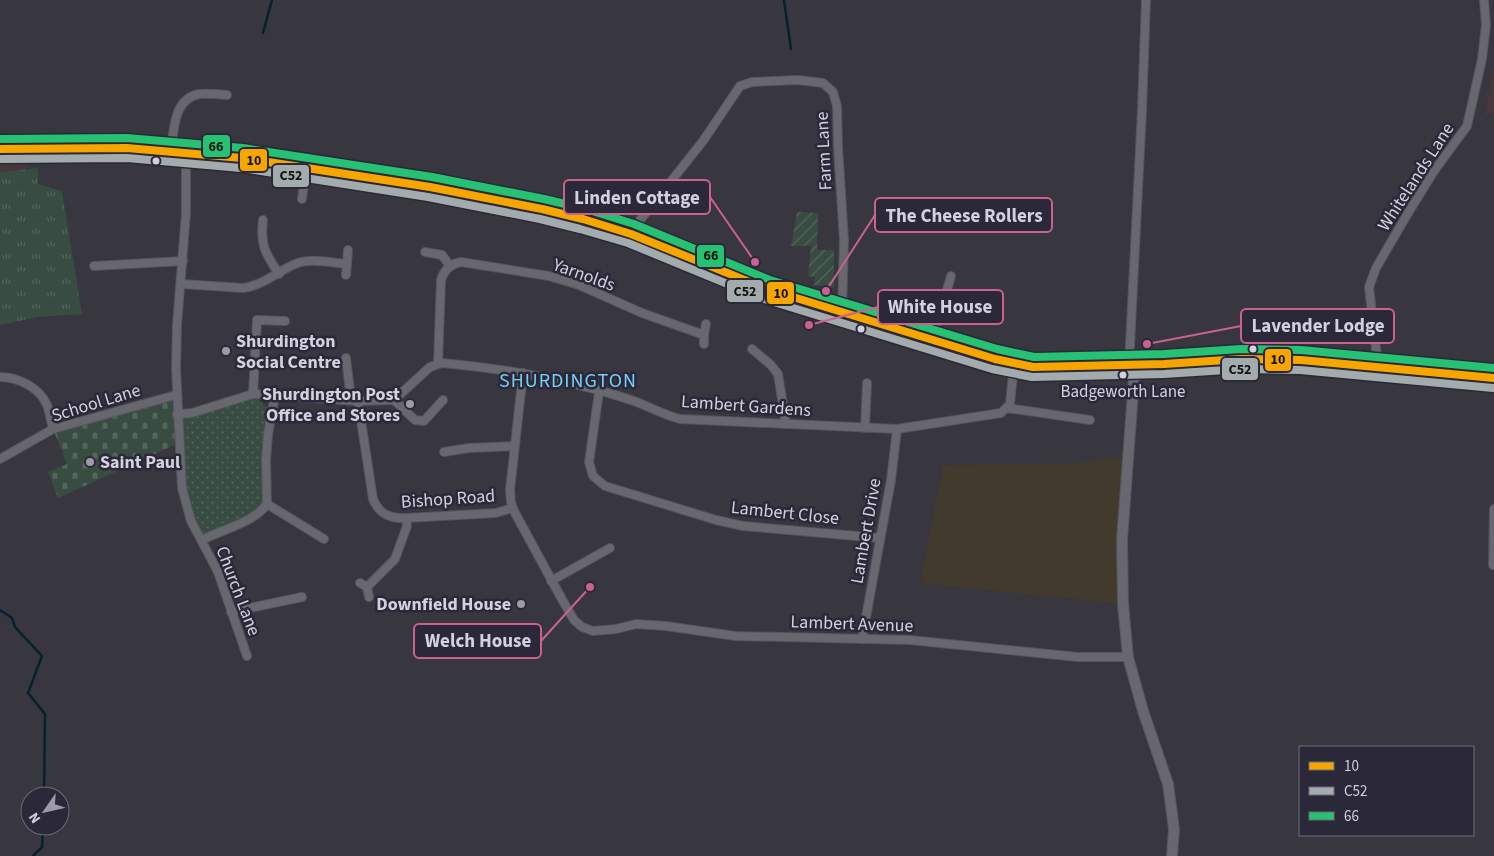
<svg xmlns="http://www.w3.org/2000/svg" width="1494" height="856" font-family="'Source Sans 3',sans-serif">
  <defs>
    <pattern id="grass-dots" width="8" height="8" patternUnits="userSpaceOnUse" patternTransform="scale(1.25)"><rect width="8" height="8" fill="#394c41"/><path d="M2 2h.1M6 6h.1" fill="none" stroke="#55655c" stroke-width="1.8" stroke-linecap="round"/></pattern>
    <pattern id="cemetery-stones" width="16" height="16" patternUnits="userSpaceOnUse" patternTransform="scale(1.25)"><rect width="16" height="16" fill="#394c41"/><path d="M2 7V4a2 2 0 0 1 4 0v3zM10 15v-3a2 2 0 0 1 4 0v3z" fill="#55655c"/></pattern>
    <pattern id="park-tufts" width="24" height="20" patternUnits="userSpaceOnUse" patternTransform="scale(1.25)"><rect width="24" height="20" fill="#394c41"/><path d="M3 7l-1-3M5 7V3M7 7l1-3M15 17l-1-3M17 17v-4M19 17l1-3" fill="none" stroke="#55655c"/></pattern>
    <pattern id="garden-furrows" width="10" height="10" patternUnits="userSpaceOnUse" patternTransform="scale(1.25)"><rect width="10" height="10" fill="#394c41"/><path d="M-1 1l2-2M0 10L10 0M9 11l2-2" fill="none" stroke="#55655c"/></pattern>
  </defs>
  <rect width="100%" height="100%" fill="#38363f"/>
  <!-- commercial -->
  <g fill="#48363c">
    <polygon points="1494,63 1494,114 1485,114"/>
    <polygon points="0,156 24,157 26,169 0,172"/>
  </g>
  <!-- education -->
  <polygon fill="#423a2d" points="1129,455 1123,604 920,583 943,465 1081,463"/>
  <!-- grass -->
  <polygon fill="url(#grass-dots)" points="253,394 267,408 272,418 268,498 262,509 202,540 182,488 177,414"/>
  <!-- cemetery -->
  <polygon fill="url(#cemetery-stones)" points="176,395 179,443 58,498 48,472 67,464 53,429"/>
  <!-- park -->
  <polygon fill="url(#park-tufts)" points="38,168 38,184 62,191 82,314 38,317 0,325 0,172"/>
  <!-- garden -->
  <polygon fill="url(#garden-furrows)" points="797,212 818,213 817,250 834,250 834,288 813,285 815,277 808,276 811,246 791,246"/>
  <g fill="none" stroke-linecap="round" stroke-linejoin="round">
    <!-- stream -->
    <g stroke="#05222c" stroke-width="2.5">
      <polyline points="784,0 791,49"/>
      <polyline points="263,33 272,0"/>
      <polyline points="0,610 12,618 15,627 42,656 28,693 45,714 44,796"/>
      <polyline points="33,856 42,847 43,826"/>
    </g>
    <!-- minor casing -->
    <g stroke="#55535b" stroke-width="10">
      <g id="minor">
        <path d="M171,151C174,131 173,99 199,94C208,93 218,94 227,95"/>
        <polyline points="186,152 186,213 177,325 176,368 182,488 191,521 218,572 247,656"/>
        <polyline points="302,199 306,167"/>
        <path d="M263,220C260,245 265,253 279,274"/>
        <polyline points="631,234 637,224 703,141 740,86 752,82 798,80 823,83 833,92 837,106 838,147 844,240 842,312"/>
        <polyline points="425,252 442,255 450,266"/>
        <polyline points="347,264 348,250"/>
        <polyline points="94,266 183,261"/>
        <path d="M182,284L243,288C268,285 287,262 308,261C320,260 335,263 347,264L346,275"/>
        <polyline points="704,335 706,324"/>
        <polyline points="931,340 936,326 940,303 945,297 951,276"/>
        <polyline points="752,349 771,365 778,374 786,424"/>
        <polyline points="346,358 351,400"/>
        <path d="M438,363L441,280C444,270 450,264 461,262L549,276L579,285L642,313L704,335V344"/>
        <polyline points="1129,365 1142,110 1146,0"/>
        <polyline points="1378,366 1369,287 1376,268 1408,213 1434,171 1467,126 1482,59 1486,25 1484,0"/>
        <polyline points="523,373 510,490 511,502 514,511 564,603 574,620 582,627 593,631 616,629 636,624 666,626 735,636 910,640 1078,657 1128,657"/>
        <path d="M0,377C18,377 39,387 47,405C50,413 51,421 53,429"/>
        <polyline points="599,392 589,462 593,476 605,486 716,520 743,526 880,538"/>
        <polyline points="253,394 257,320 285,321"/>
        <polyline points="394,400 415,420 424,421 443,400"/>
        <path d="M358,401L373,499C379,514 390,519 406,518L496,513L512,508"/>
        <polyline points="1007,408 1090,420"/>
        <path d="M177,414L192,413L253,394L358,401L394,400L430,367L442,363C507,369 572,380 634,401C650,407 664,415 680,419L897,429L1001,413L1010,404L1014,364"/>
        <polyline points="865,428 867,383"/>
        <polyline points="444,452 469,448 515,446"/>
        <polyline points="0,459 53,429 176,395"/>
        <polyline points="267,504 324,539"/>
        <path d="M202,540C221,530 255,522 267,504L266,460L268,434L275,395"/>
        <polyline points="1493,565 1494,509"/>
        <polyline points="551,581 610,548"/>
        <polyline points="360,583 367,587 395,559 407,526 406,518"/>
        <polyline points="367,587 369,597"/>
        <polyline points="231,612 302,597"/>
        <polyline points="862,639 891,480 897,429"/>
      </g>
    </g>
    <!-- tertiary casing -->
    <g stroke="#55535b" stroke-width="12">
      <polyline id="tertiary" points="1135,365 1122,540 1123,604 1128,657 1143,711 1168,784 1174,829 1172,856"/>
    </g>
    <!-- primary casing -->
    <g stroke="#55535b" stroke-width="15">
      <polyline id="primary" points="0,149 127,148 242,158 430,187 542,209 583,219 631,234 767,289 931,340 995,359 1033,367 1080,367 1164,364 1242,359 1301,360 1494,378"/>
    </g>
    <!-- minor -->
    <use href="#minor" stroke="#67686f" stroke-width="8"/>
    <!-- tertiary -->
    <use href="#tertiary" stroke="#67686f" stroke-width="10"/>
    <!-- primary -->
    <use href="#primary" stroke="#73757c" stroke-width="12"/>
    <!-- bus-1 casing -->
    <g stroke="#2b2839" stroke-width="11">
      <polyline id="bus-1" points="0,149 127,148 242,158 430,187 542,209 583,219 631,234 767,289 995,359 1033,367 1164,364 1242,359 1301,360 1494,378"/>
    </g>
    <!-- bus-2 casing -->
    <g stroke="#2b2839" stroke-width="11">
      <polyline id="bus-2" points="0,159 127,158 241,168 428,197 540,219 580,229 628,243 764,299 992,369 1032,377 1164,374 1242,369 1300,370 1493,388"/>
    </g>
    <!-- bus-3 casing -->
    <g stroke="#2b2839" stroke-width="11">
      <polyline id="bus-3" points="0,139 127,138 243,148 432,177 544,199 586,209 634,224 770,280 997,349 1034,357 1164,354 1241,349 1301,350 1494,368"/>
    </g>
    <!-- bus-1 -->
    <use href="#bus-1" stroke="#f7a600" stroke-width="8"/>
    <!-- bus-2 -->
    <use href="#bus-2" stroke="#a3abad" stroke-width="8"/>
    <!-- bus-3 -->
    <use href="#bus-3" stroke="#26c172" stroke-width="8"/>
  </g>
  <!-- markers -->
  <g fill="#d3d1dd" stroke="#2b2839" stroke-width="2">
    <circle cx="156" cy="161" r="4.5"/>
    <circle cx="861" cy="329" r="4.5"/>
    <circle cx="1253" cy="349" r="4.5"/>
    <circle cx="1123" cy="375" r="4.5"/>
  </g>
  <g fill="#9d9ba6" stroke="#2b2839" stroke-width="2">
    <circle cx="226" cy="351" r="5"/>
    <circle cx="410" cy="404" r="5"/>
    <circle cx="90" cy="462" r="5"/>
    <circle cx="521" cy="604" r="5"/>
  </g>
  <g text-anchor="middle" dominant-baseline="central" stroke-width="5" stroke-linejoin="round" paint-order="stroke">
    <!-- bus labels -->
    <g font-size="17" fill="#d3d1dd" stroke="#2b2839">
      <text x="1123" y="392">Badgeworth Lane</text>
    </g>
    <!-- street labels -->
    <g font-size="18" fill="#d3d1dd" stroke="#2b2839">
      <text transform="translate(824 151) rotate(-93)">Farm Lane</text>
      <text transform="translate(1416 177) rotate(-57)">Whitelands Lane</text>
      <text transform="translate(584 275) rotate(20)">Yarnolds</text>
      <text transform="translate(96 403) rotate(-17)">School Lane</text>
      <text transform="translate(746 406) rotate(4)">Lambert Gardens</text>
      <text transform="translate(448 499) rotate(-4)">Bishop Road</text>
      <text transform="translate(785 513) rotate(6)">Lambert Close</text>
      <text transform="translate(866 531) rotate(-80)">Lambert Drive</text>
      <text transform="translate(238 591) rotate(69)">Church Lane</text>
      <text transform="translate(852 624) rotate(2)">Lambert Avenue</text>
    </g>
    <!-- poi labels -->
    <g font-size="18" font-weight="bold" fill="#d3d1dd" stroke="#2b2839" text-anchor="start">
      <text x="236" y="341">Shurdington<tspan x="236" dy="21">Social Centre</tspan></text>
      <text x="400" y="394" text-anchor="end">Shurdington Post<tspan x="400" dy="21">Office and Stores</tspan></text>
      <text x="100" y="462">Saint Paul</text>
      <text x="511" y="604" text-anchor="end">Downfield House</text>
    </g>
    <!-- quarter labels -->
    <g font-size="20" letter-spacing="1" fill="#76cff4" stroke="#2b2839">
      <text x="568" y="381">SHURDINGTON</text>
    </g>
  </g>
  <!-- callouts -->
  <path fill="none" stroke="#c9628f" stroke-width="2" d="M755 262L710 197M826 291L875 215M809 325L878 307M1147 344L1241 326M590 587L541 641"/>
  <g fill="#c9628f" stroke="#2b2839" stroke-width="2">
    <circle cx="755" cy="262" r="5"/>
    <circle cx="826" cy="291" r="5"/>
    <circle cx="809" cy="325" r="5"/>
    <circle cx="1147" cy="344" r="5"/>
    <circle cx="590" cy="587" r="5"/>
  </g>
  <g fill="#2b2839" stroke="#c9628f" stroke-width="2">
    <rect x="564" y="180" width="146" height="34" rx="5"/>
    <rect x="875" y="198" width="177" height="34" rx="5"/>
    <rect x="878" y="290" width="125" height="34" rx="5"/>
    <rect x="1241" y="309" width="153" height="34" rx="5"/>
    <rect x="414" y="624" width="127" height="34" rx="5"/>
  </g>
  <g font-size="19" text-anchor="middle" font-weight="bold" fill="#d3d1dd">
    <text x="637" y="204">Linden Cottage</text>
    <text x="964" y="222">The Cheese Rollers</text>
    <text x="940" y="313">White House</text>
    <text x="1318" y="332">Lavender Lodge</text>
    <text x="478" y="647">Welch House</text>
  </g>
  <g stroke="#2b2839" stroke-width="2">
    <rect x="202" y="134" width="29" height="24" rx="5" fill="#26c172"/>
    <rect x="239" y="148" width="29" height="24" rx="5" fill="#f7a600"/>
    <rect x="272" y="164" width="38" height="24" rx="5" fill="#a3abad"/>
    <rect x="696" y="244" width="29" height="24" rx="5" fill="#26c172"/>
    <rect x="726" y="279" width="38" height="24" rx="5" fill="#a3abad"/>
    <rect x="766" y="281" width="29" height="24" rx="5" fill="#f7a600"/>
    <rect x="1264" y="348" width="28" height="24" rx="5" fill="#f7a600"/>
    <rect x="1221" y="357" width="38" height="24" rx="5" fill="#a3abad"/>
  </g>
  <g font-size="14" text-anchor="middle" font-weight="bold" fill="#111">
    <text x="216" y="151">66</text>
    <text x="254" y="165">10</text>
    <text x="291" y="180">C52</text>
    <text x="711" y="260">66</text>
    <text x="745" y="296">C52</text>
    <text x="781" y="298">10</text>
    <text x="1278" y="364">10</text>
    <text x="1240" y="374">C52</text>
  </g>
  <!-- legend -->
  <rect x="1299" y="746" width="175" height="90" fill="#2b2839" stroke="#6e6c7b"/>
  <rect x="1309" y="762" width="25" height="8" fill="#f7a600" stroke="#6e6c7b"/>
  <text x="1344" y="771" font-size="15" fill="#d3d1dd">10</text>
  <rect x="1309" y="787" width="25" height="8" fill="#a3abad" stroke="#6e6c7b"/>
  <text x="1344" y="796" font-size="15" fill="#d3d1dd">C52</text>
  <rect x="1309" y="812" width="25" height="8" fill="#26c172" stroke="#6e6c7b"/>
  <text x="1344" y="821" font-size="15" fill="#d3d1dd">66</text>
  <!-- north arrow -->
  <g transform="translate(45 811) rotate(236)"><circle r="24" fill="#2b2839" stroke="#6e6c7b"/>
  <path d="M0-4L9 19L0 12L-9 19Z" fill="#9d9ba6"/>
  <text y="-8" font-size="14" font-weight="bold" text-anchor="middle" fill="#d3d1dd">N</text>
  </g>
</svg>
